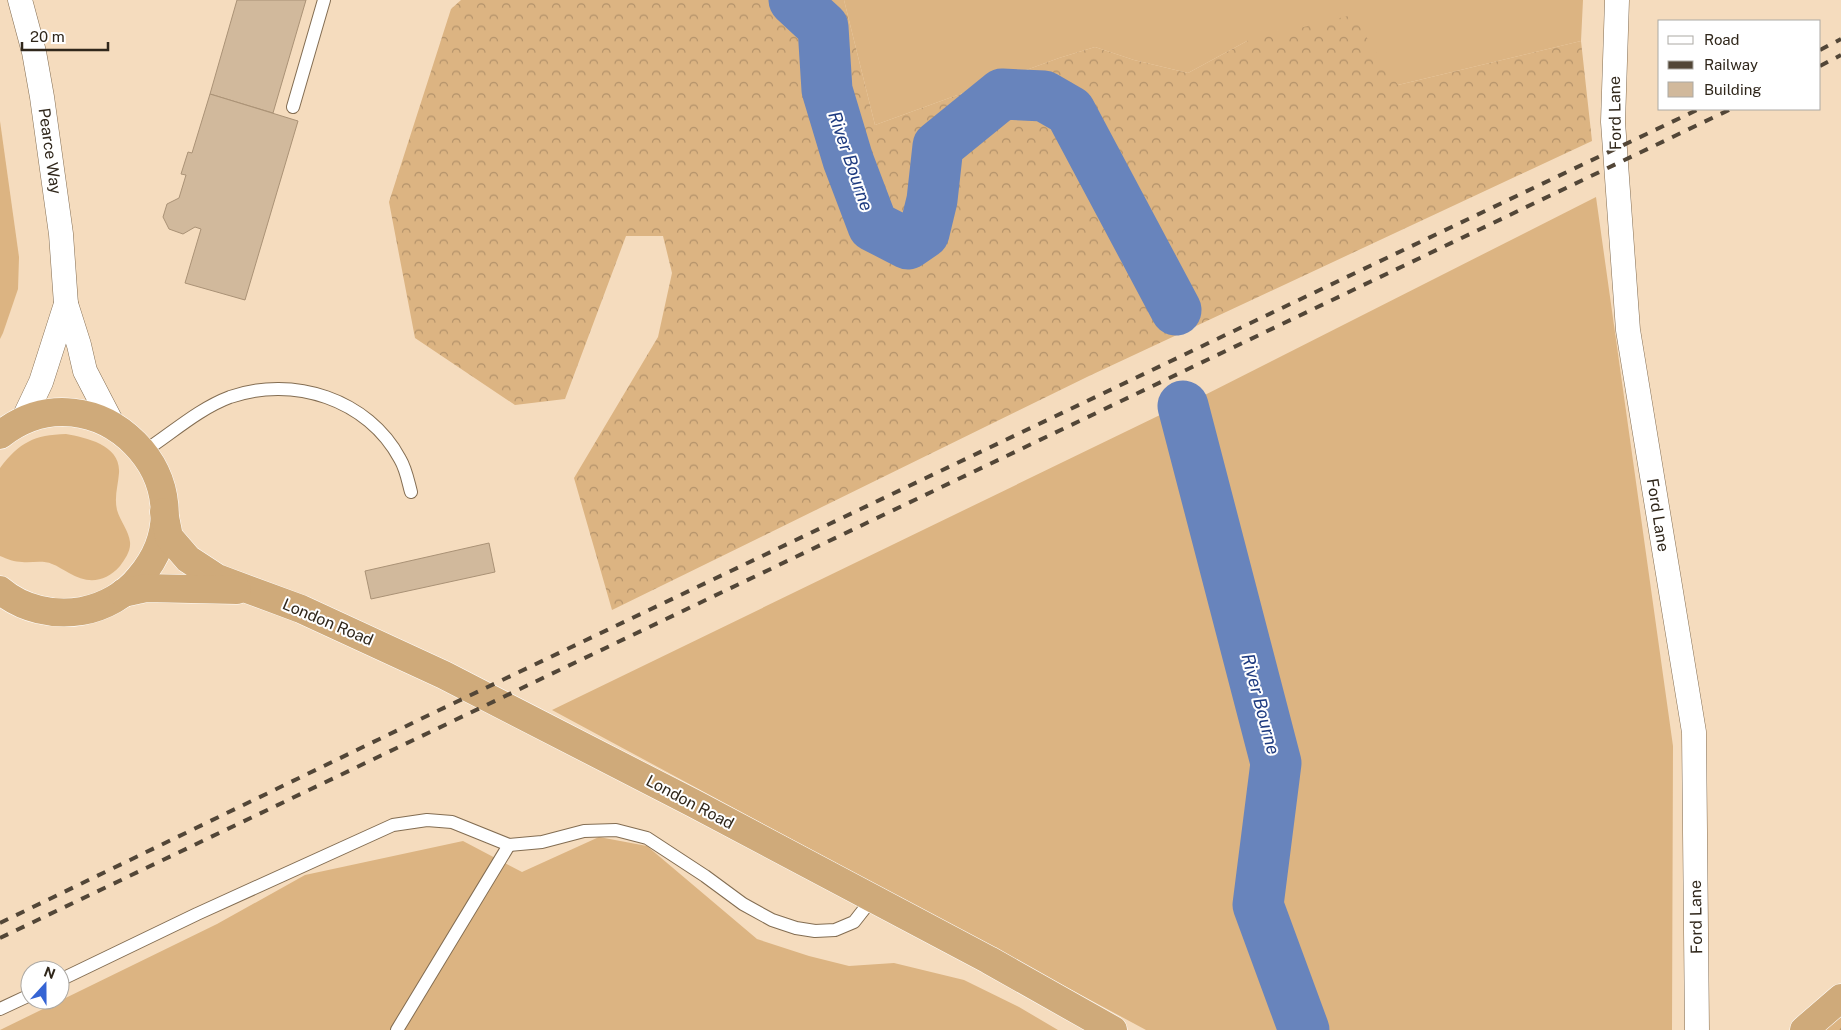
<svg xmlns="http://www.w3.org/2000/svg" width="1841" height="1030" font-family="'Public Sans',sans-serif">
  <defs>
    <pattern id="forest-crowns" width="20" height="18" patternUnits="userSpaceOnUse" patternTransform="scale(1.25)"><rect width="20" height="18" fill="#dcb482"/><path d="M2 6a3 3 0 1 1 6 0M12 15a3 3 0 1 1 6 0" fill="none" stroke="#b3926a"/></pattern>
  </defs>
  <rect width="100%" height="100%" fill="#f5dcbe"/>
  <!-- grass -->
  <g fill="#dcb482">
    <polygon points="844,0 1583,0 1581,41 1398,85 1247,41 1188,73 1134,60 1095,47 1059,58 875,125"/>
    <polygon points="0,121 19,257 18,289 3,333 0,339"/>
    <polygon points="1596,197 1673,746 1672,1030 1146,1030 552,710 1160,415 1183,406"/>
    <path d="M66,434C87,438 121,445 119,473C118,486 114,497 117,510C120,521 129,531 130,542C131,551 125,559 120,566C105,583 87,584 69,573C63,570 58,566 52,564C43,560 32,563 22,562C15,562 7,559 0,556V468C20,442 34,435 66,434Z"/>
    <polygon points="599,837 647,846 757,939 809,956 849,966 894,963 964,980 1019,1007 1058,1030 0,1030 217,924 305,875 463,841 522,872"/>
  </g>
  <!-- forest -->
  <g fill="url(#forest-crowns)">
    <polygon points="461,0 844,0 875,125 1059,58 1095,47 1134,60 1188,73 1247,41 1352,15 1398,85 1581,41 1592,141 1089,376 612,610 574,478 658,337 672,273 663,236 626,236 565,399 515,405 415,338 389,202 451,9"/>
    <polygon points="1841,1009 1841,1030 1819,1030"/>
  </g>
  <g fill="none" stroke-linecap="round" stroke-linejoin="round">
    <!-- river -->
    <g stroke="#6884bc" stroke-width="51">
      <polyline points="794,0 823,27 827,90 848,160 873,226 908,244 924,233 932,200 938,146 1002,94 1044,96 1070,111 1176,310"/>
      <polyline points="1183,406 1276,763 1258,905 1304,1030"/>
    </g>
  </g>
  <!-- building -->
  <g fill="#d1b99c" stroke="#aa9276">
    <polygon points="237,0 306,0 273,113 210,94"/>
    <polygon points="210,94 298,121 245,300 185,283 201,229 195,227 183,234 169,229 163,217 167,204 179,198 186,175 181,174 188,152 192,153"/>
    <polygon points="489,543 495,572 371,599 365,571"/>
  </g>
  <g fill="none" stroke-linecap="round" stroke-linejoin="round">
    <!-- service casing -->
    <g stroke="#836d52" stroke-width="14">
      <g id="service">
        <polyline points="293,107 324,0"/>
        <path d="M143,452C171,434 198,409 230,397C293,375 368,399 400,459C406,469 408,481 411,492"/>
        <polyline points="60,980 197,914 393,825 427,820 452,822 509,845 542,842 584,831 616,830 647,838 705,876 743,904 772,920 796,928 815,931 835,930 854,922 872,899"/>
        <polyline points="0,1009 30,995"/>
        <polyline points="397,1030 509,845"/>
      </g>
    </g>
    <!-- minor casing -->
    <g stroke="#836d52" stroke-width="25">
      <g id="minor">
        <polyline points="20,0 34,52 42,97 61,234 66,304 79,345 85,371 113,425"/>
        <polyline points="1617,0 1613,122 1628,330 1694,732 1697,1030"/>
        <polyline points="22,422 41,382 66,304"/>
      </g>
    </g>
    <!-- trunk casing -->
    <g stroke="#fff" stroke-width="29">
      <g id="trunk">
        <path d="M0,435C95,360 218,485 140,577C126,595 104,607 82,611C54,616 22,609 0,590"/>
        <polyline points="164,512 169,537 188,559 217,578 301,609 444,675 693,803 989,960 1113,1030"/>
        <polyline points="123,593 146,588 237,590"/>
        <polyline points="1804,1030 1841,998"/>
      </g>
    </g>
    <!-- service -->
    <use href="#service" stroke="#fff" stroke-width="12"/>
    <!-- minor -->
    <use href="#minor" stroke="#fff" stroke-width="24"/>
    <!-- trunk -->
    <use href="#trunk" stroke="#cfaa7a" stroke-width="28"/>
    <!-- rail -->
    <g stroke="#524637" stroke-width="4" stroke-dasharray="9 9" stroke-linecap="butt">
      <polyline points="1820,50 1841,39"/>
      <polyline points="1820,66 1841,55"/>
      <polyline points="0,923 429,715 1699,109"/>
      <polyline points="0,938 1731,109"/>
    </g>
  </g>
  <g text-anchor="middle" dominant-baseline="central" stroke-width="4" stroke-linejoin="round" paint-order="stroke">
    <!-- street labels -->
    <g font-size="16" fill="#30271b" stroke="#fff">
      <text transform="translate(1615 113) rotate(-91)">Ford Lane</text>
      <text transform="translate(50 151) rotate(82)">Pearce Way</text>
      <text transform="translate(1658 515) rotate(81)">Ford Lane</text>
      <text transform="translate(328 622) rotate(23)">London Road</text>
      <text transform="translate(690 802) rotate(28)">London Road</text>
      <text transform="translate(1696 917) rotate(-91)">Ford Lane</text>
    </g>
    <!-- water labels -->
    <g font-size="18" font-style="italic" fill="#1e3b80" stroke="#fff">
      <text transform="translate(851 161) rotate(71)">River Bourne</text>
      <text transform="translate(1261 704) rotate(75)">River Bourne</text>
    </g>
  </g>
  <!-- legend -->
  <rect x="1658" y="20" width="162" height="90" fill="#ffffff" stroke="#aca9a4"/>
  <rect x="1668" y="36" width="25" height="8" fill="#ffffff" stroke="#aca9a4"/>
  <text x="1704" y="45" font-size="15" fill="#30271b">Road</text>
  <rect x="1668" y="61" width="25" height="8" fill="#524637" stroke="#aca9a4"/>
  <text x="1704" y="70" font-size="15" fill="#30271b">Railway</text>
  <rect x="1668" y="82" width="25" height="15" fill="#d1b99c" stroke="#aca9a4"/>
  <text x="1704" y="95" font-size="15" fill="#30271b">Building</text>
  <!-- north arrow -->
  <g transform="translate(45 985) rotate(21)"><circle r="24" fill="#ffffff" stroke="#aca9a4"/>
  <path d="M0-4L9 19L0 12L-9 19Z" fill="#3564d4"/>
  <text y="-8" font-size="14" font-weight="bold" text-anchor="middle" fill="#30271b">N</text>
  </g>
  <!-- scale -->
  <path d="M22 42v8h86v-8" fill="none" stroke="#30271b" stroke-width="2.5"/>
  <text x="30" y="42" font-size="15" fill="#30271b" stroke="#ffffff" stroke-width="4" paint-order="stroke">20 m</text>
</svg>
